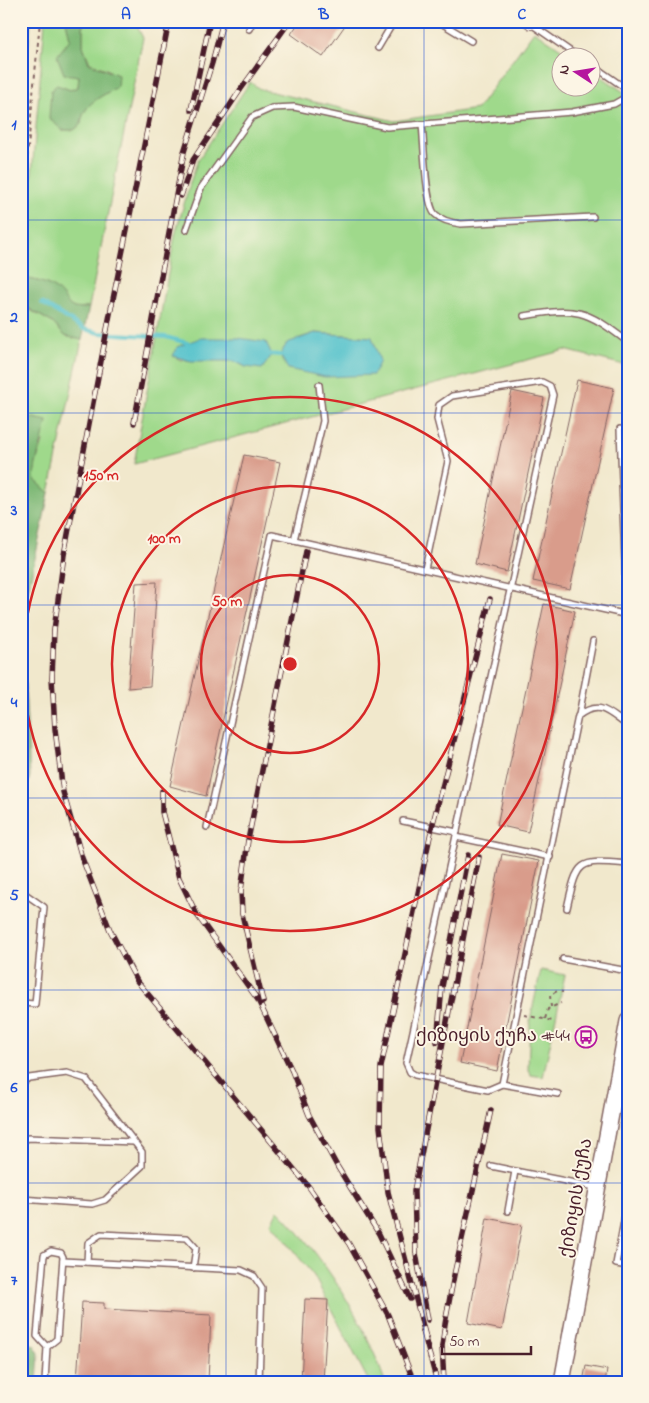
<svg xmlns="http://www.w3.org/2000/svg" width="649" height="1403" font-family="'Indie Flower','Noto Sans Georgian',sans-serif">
  <rect width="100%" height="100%" fill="#fcf5e5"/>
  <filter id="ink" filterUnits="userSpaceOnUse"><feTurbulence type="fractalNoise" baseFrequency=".02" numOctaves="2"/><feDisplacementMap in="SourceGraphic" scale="10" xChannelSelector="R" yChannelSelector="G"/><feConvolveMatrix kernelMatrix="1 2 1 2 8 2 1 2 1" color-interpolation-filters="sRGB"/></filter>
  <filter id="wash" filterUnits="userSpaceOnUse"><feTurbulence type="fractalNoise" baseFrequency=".0096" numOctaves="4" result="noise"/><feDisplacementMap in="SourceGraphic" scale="20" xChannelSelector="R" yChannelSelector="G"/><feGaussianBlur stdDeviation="1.12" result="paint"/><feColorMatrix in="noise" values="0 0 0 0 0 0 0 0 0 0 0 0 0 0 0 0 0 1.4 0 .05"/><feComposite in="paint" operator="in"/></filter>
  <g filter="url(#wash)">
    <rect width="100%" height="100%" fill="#f1e8cc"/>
    <!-- green -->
    <g fill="#9fd98b" stroke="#747c5b" fill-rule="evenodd">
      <polygon points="21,21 31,21 21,124"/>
      <path d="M45,21H66L79,76L78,87L70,90L63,87L51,90L50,118L62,130H74L81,124C83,103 101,97 117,87L109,70L90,63L83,46V21H138L137,26L143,38L89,307C65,314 69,297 54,288C45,282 34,280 23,278Z"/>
      <path d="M534,31L573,57L562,58V88H592V70L628,95V366L565,350L134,464L175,235L191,180L198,160L250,82L260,89L394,121L477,109ZM315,333L372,337L300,338ZM272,355L246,367L234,361L181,360L173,356Z"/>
      <polygon points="21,305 53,323 65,336 82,340 49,493 34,480 35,466 43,442 34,418 21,418"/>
      <polygon points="541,970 565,975 543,1077 531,1075 528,1070 530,1020"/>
      <path d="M278,1210C323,1255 365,1321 385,1382H369L314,1276L271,1223Z"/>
    </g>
    <!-- forest -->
    <g fill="#7fb977" stroke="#646c51">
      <path d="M66,21H83V46L89,63L118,75L117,87C101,97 83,103 81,124L74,130H62L49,118L51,90L57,85L70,90L78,87L79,76L64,74L57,56L70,39Z"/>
      <path d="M23,278C34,280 45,282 54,288C69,297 65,314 89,307L82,340L65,336L53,323L23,305Z"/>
      <path d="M21,418H34L47,421C43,441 35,459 34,479L49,493L27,596L23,651L30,776L24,802L21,797Z"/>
      <polygon points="21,1341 34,1345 39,1353 37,1382 21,1382"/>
    </g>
    <!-- water -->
    <g fill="#55c2cc" stroke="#50707c">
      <polygon points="315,333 372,337 380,361 373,375 325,377 288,369 280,355 287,343"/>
      <polygon points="200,338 238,338 266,342 272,355 262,369 246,367 234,361 191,361 173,356 177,347"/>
    </g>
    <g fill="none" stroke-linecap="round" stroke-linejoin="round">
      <!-- stream -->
      <g stroke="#55c2cc" stroke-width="4">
        <polyline points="42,303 84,329 99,333 166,337 191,344"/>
        <polyline points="267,354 280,355"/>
      </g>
    </g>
    <g id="blocks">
      <!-- building -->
      <g fill="#d99c8b">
        <polygon points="300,21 348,21 323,57 291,34"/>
        <polygon points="577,380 614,388 570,589 533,581"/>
        <polygon points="512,391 544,398 507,572 475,564"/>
        <polygon points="244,455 280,462 206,796 170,786"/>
        <polygon points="157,582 150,686 128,688 136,583"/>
        <polygon points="544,604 575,611 528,832 497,825"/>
        <polygon points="502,854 539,861 497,1071 460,1063"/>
        <polygon points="487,1218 522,1225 502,1330 468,1323"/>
        <polygon points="305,1299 328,1300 323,1382 301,1382"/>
        <polygon points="82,1302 104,1303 104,1309 211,1315 208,1382 77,1382"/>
        <polygon points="586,1366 607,1370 605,1382 583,1382"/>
      </g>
    </g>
  </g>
  <g filter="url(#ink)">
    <use href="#blocks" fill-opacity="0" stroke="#846563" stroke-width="1"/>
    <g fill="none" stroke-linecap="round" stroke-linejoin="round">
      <!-- lane casing -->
      <g stroke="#846563" stroke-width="8">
        <g id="lane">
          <polyline points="438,21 471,41"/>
          <polyline points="531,24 580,58"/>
          <polyline points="249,29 253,21"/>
          <polyline points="378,48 394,21"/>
          <polyline points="592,65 628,90"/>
          <path d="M422,124C424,141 425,204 435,214C441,220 453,223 461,224L593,217"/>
          <polyline points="186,230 201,188 252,117 272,108 294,107 387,127 572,112 614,104 628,96"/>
          <path d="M524,316C577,307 585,309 628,342"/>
          <polyline points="620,429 627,615"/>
          <polyline points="294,540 323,421 319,385"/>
          <path d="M425,569L448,461L437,419L439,405L452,396L542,382L550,386L553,395L406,1063L410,1072L415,1075L488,1090L502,1084L578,716C600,699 609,713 628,726"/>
          <polyline points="579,715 593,641"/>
          <polyline points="403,821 457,832"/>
          <polyline points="207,827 272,535 628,615"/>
          <polyline points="456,837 550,857"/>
          <polyline points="21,891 44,907 35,1004 21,1003"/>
          <path d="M567,908C578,859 578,860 628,864"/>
          <polyline points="563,959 628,971"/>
          <polyline points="21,1083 29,1078 67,1073 86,1079 142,1152 142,1166 105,1200 92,1204 21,1199"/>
          <polyline points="502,1084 558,1094"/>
          <polyline points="21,1142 28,1138 134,1142"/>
          <polyline points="491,1166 595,1187"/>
          <polyline points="628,1200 616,1264 628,1266"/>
          <polyline points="508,1211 515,1171"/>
          <polyline points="63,1261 241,1270 254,1276 262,1288 259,1382"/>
          <polyline points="87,1262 88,1243 101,1234 187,1238 196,1248 193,1268"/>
          <polyline points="45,1382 47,1347 57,1339 63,1257 61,1253 51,1251 44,1255 37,1336 47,1347"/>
        </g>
      </g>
      <!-- street casing -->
      <g stroke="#846563" stroke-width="12">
        <polyline id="street" points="527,21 531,24"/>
      </g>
      <!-- secondary casing -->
      <g stroke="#846563" stroke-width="18">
        <polyline id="secondary" points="562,1382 628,1021"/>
      </g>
      <!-- path -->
      <g stroke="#846563" stroke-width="2" stroke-dasharray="4 4" stroke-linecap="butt">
        <polyline points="21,221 40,21"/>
        <polyline points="551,1007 550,995 557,991 563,992"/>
        <polyline points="524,1015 553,1021"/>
        <polyline points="545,1019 548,1009 561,1003"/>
      </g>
      <!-- lane -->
      <use href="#lane" stroke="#fff" stroke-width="5"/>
      <!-- street -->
      <use href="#street" stroke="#fff" stroke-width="10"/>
      <!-- secondary -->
      <use href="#secondary" stroke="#fff" stroke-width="15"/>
      <!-- rail casing -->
      <g stroke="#4a1f2b" stroke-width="5.5">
        <g id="rail">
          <polyline points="169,21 110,314 64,555 54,630 52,678 55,729 63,792 82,858 110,930 137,981 309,1187 349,1244 388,1315 414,1382"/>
          <polyline points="191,110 210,21"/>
          <polyline points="181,196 193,160 241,89 290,21"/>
          <polyline points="134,423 184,152 212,63 223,21"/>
          <polyline points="162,791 162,812 179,878 197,915 258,1000 292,1071 309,1115 337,1166 379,1234 410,1299"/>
          <polyline points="263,1002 242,914 241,891 248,840 306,551"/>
          <polyline points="437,1042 442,987 468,855"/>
          <polyline points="428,1320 416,1253 414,1191 479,857"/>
          <polyline points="423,1331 437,1382"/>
          <polyline points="426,1338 388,1192 380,1127 381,1067 432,827 490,599"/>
          <polyline points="444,1382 442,1346 445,1324 454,1275 491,1110"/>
        </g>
      </g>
      <!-- rail -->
      <use href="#rail" stroke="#fcf5e5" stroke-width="4" stroke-dasharray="11" stroke-linecap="butt"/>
    </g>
  </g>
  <!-- grid -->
  <path fill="none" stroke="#1d4ed8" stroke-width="1" stroke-opacity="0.55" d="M226,21V1382M424,21V1382M21,220H628M21,413H628M21,605H628M21,798H628M21,990H628M21,1183H628"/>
  <!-- distance rings -->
  <g fill="none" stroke="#d62828" stroke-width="2.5">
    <circle cx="290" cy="664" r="89"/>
    <circle cx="290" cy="664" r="178"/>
    <circle cx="290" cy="664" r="267"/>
  </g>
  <!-- icons -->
  <defs>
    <g id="bus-ring" transform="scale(1.125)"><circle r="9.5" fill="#fcf5e5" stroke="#b5179e" stroke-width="1.5"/><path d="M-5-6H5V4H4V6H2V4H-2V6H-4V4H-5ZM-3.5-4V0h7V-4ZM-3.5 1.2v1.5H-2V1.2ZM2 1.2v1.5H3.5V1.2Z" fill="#b5179e"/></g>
  </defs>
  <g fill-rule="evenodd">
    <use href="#bus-ring" x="586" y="1037"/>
  </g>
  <g text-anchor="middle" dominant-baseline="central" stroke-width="4" stroke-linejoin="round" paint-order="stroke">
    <!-- poi labels -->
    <g font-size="18" fill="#4a1f2b" stroke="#fcf5e5" text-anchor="end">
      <text x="570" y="1037">ქიზიყის ქუჩა #44</text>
    </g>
    <!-- street labels -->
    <g font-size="18" fill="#4a1f2b" stroke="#fcf5e5">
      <text transform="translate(577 1198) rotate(-80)">ქიზიყის ქუჩა</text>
    </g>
  </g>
  <circle cx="290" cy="664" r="8" fill="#d62828" stroke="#fcf5e5" stroke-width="2.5"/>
  <g font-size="15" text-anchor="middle" font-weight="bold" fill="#d62828" stroke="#fcf5e5" stroke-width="4" stroke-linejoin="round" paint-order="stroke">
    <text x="101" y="480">150 m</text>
    <text x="164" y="543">100 m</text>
    <text x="227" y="606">50 m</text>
  </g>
  <!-- margin -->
  <rect width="649" height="1403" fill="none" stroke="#fcf5e5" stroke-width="55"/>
  <!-- north arrow -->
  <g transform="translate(576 72) rotate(282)"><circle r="24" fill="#fcf5e5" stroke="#b59f9b"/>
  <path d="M0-4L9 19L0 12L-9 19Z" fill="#b5179e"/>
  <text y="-8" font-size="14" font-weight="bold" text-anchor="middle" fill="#4a1f2b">N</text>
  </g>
  <!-- scale -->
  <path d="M442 1346v8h89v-8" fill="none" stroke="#4a1f2b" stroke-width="2.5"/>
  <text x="449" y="1346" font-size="15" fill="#4a1f2b" stroke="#fcf5e5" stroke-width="4" paint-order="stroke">50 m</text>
  <rect x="28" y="28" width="594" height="1348" fill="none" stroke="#1d4ed8" stroke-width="2"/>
  <g font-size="16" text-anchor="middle" font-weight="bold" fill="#1d4ed8">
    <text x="126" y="19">A</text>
    <text x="324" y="19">B</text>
    <text x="522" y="19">C</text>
    <text x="14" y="129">1</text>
    <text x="14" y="322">2</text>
    <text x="14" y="515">3</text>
    <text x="14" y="707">4</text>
    <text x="14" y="900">5</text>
    <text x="14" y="1092">6</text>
    <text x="14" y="1285">7</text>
  </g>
</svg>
